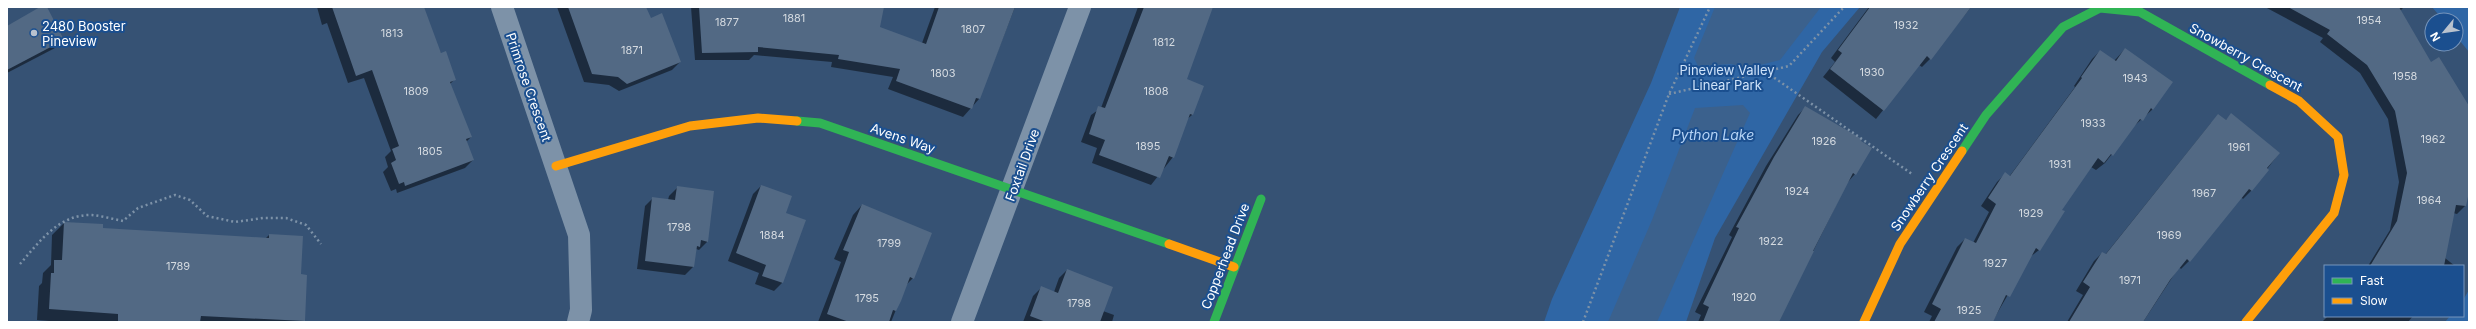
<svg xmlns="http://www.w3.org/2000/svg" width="2476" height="329" font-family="Inter,sans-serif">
  <rect width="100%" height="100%" fill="#365274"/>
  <!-- green -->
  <g fill="#2f66a5">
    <polygon points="1680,7 1860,7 1822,52 1715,238 1686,322 1544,322 1552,299 1651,83"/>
    <polygon points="2432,7 2469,7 2469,52 2456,36 2456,20 2443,20"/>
    <polygon points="2469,290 2469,322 2445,322 2450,316 2463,316 2463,300"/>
  </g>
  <!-- water -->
  <g fill="#3b618d">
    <polygon points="1715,7 1821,7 1780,60 1748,68 1731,64 1698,66 1694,58"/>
    <polygon points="1743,105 1750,113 1657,322 1608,322 1652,220 1695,108"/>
  </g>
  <!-- shadow -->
  <g fill="#0007">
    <polygon points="42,7 46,7 63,40 55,48 7,73 7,27"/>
    <polygon points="317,7 416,7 455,79 450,84 471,137 466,142 473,160 465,168 397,193 396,189 391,191 383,172 388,167 385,157 391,151 364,78 348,83 327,23 322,25"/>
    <polygon points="557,7 645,7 650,19 680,62 672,70 619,91 609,85 584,82"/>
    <polygon points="691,7 883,7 879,28 922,43 935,7 1015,7 979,99 963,117 888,89 893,77 831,67 832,62 754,55 749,60 695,60"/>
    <polygon points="1138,7 1212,7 1185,80 1203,87 1192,115 1186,120 1173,157 1151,185 1092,163 1097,148 1081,142 1091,115 1101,108"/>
    <polygon points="1869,7 1971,7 1930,59 1922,67 1919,65 1876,119 1823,77 1835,62 1831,58"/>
    <polygon points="2265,7 2404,7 2400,11 2469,141 2469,186 2465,206 2457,214 2453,213 2445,258 2455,266 2368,266 2390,230 2399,182 2388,119 2360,73 2320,42 2323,38"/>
    <polygon points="2125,49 2153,109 2133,127 2105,163 2096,170 2091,167 2061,210 2039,250 2030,257 1992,322 1929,322 1932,316 1924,312 1957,247 1965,239 1973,243 1989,212 1981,206 1997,182 2005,174 2009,177 2075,87 2074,86 2092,59 2100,51 2114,61"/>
    <polygon points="1806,107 1855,174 1847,183 1778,322 1698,322 1701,315 1695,312 1732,237 1729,235 1766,166 1798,115"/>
    <polygon points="2231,115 2279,153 2251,191 2243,199 2241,197 2189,261 2181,269 2179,267 2143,322 2067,322 2083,295 2076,291 2094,261 2102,253 2105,255 2211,123 2225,121"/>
    <polygon points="761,186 784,214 805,221 782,283 774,291 755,284 759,273 728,261 753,194"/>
    <polygon points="677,188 713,192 707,242 699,250 696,249 693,267 685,275 637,269 645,206 653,198 668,200 669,196"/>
    <polygon points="862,205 913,278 906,285 891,322 818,322 841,262 834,259 853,215"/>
    <polygon points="64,223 102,229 265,239 269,235 300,275 304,321 61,322 37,320 39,286 42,283 43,273 51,265 52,235"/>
    <polygon points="1067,270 1103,311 1114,315 1112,322 1023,322 1033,296 1041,288 1054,292 1059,278"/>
    <polygon points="2328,316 2413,316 2408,322 2322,322"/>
  </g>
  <!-- building -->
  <g fill="#526984">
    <polygon points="40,7 47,7 64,40 7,70 7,26"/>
    <polygon points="332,7 424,7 441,53 446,51 456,80 450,82 472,137 466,139 474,160 405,186 404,182 399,184 391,163 396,160 392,149 399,146 372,70 356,76"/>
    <polygon points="568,7 646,7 651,18 662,13 681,62 627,84 618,77 592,74"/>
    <polygon points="699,7 884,7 880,27 926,44 939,7 1015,7 980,99 976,98 972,109 896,81 900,69 838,59 839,55 758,47 758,52 702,53"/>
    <polygon points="1144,7 1213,7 1187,79 1204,86 1193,115 1190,114 1174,158 1169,156 1160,178 1099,155 1105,140 1089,134 1098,106 1105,108"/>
    <polygon points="1870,7 1971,7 1931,60 1927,56 1884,111 1830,69 1842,53 1838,50"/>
    <polygon points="2288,7 2399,7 2431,62 2439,57 2469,106 2469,192 2466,206 2456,205 2444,266 2370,266 2397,221 2407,173 2395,111 2367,65 2327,34 2330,30"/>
    <polygon points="2125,48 2173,82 2153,110 2151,108 2143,121 2140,119 2113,156 2111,154 2104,163 2098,158 2062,210 2065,211 2040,251 2036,248 2010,297 2006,295 1993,322 1934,322 1941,309 1932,304 1965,238 1976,243 1996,204 1988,198 2005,172 2010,176 2082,78 2081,77 2100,50 2116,61"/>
    <polygon points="1805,106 1862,139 1861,141 1872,148 1856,175 1853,173 1813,251 1814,251 1779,322 1703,322 1709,307 1703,304 1739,228 1736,227 1774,157"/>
    <polygon points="2231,113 2280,153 2267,168 2269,170 2252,191 2249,189 2190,262 2187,259 2170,280 2143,322 2069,322 2090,287 2083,282 2102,252 2106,254 2218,114 2226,120"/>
    <polygon points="761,185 792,196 786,213 806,220 783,283 762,276 766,265 736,253"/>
    <polygon points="677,186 714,191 708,242 701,240 700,247 697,246 694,267 645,261 652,197 675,200"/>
    <polygon points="862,204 932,233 914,279 910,277 901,301 896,311 893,310 889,322 849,322 827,314 849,252 843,250"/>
    <polygon points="64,222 103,224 103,228 269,238 269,234 303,236 301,274 307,275 305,321 201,316 200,322 118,322 118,314 49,309 51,273 54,273 54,260 62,260"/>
    <polygon points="1067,269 1113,287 1100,322 1046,322 1030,316 1041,286 1058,293"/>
  </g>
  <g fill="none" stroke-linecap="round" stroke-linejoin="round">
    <!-- path -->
    <g stroke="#7d92a8" stroke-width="2.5" stroke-dasharray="2 3" stroke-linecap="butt">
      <polyline points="1766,72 1912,174"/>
      <polyline points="1669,94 1789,66 1844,7"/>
      <path d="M20,264C40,241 59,214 92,215C102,216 113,219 123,221L138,208L175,195L190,200L207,216L235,222L263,218H286L306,225L321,244"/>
      <polyline points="1583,322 1669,94 1710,7"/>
    </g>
    <!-- street -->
    <g stroke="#7d92a8" stroke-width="22">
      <polyline points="502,7 579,235 581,310 578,322"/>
      <polyline points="962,322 1080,7"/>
    </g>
    <!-- fast -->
    <g stroke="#30b455" stroke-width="9">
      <polyline points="797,121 820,123 1169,244"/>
      <polyline points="1962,151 1986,115 2063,27 2100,8 2140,12 2270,85"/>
      <polyline points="1214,322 1261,199"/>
    </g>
    <!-- slow -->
    <g stroke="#ff9f0a" stroke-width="9">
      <polyline points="556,166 690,126 758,118 797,121"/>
      <polyline points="1169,244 1234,267"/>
      <polyline points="1864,322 1900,244 1962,151"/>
      <polyline points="2246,322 2334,213 2344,175 2338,137 2299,101 2270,85"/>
    </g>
  </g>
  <!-- markers -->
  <circle fill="#b9c2ce" stroke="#1b4f8f" stroke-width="1.5" cx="34" cy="33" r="4"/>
  <g text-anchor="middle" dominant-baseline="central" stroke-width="4" stroke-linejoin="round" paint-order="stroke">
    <!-- number labels -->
    <g font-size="11" fill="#d4dae0">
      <text x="794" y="18">1881</text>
      <text x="2369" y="20">1954</text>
      <text x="727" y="22">1877</text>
      <text x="1906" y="25">1932</text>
      <text x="973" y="29">1807</text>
      <text x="392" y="33">1813</text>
      <text x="1164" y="42">1812</text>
      <text x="632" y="50">1871</text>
      <text x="1872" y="72">1930</text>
      <text x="943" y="73">1803</text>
      <text x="2405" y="76">1958</text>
      <text x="2135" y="78">1943</text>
      <text x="416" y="91">1809</text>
      <text x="1156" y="91">1808</text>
      <text x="2093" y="123">1933</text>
      <text x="2433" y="139">1962</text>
      <text x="1824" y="141">1926</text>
      <text x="1148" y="146">1895</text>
      <text x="2239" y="147">1961</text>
      <text x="430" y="151">1805</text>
      <text x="2060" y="164">1931</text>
      <text x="1797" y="191">1924</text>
      <text x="2204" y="193">1967</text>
      <text x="2429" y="200">1964</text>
      <text x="2031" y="213">1929</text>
      <text x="679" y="227">1798</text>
      <text x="772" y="235">1884</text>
      <text x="2169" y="235">1969</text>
      <text x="1771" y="241">1922</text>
      <text x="889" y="243">1799</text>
      <text x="1995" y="263">1927</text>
      <text x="178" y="266">1789</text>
      <text x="2130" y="280">1971</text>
      <text x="1744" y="297">1920</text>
      <text x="867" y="298">1795</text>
      <text x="1079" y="303">1798</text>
      <text x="1969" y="310">1925</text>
    </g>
    <!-- poi labels -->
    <g font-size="13" fill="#fff" stroke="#1b4f8f" text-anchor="start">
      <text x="42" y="26">2480 Booster<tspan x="42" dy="15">Pineview</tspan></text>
    </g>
    <!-- street labels -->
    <g font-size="13" fill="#fff" stroke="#1b4f8f">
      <text transform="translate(2246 57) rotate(29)">Snowberry Crescent</text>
      <text transform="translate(529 87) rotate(71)">Primrose Crescent</text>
      <text transform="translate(903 138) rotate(19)">Avens Way</text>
      <text transform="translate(1022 165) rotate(-70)">Foxtail Drive</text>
      <text transform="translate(1929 177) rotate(-56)">Snowberry Crescent</text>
      <text transform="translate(1225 256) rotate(-69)">Copperhead Drive</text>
    </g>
    <!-- park labels -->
    <g font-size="13" fill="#cfe3fa" stroke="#1b4f8f">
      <text x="1727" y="70">Pineview Valley<tspan x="1727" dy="15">Linear Park</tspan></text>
    </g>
    <!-- water labels -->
    <g font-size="14" font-style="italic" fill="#b5d3f5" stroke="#1b4f8f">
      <text x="1713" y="134">Python Lake</text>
    </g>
  </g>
  <!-- border -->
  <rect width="2476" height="329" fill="none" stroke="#ffffff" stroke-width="16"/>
  <!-- legend -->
  <rect x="2324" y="265" width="140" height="52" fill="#1b4f8f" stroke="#7695bc"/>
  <rect x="2332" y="278" width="20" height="6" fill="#30b455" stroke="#7695bc"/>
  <text x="2360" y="285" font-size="12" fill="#ffffff">Fast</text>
  <rect x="2332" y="298" width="20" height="6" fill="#ff9f0a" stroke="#7695bc"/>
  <text x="2360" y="305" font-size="12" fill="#ffffff">Slow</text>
  <!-- north arrow -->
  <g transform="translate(2444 32) rotate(241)"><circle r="19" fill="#1b4f8f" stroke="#7695bc"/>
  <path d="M0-3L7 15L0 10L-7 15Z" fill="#b9c2ce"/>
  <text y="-6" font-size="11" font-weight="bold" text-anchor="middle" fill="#ffffff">N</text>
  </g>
</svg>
